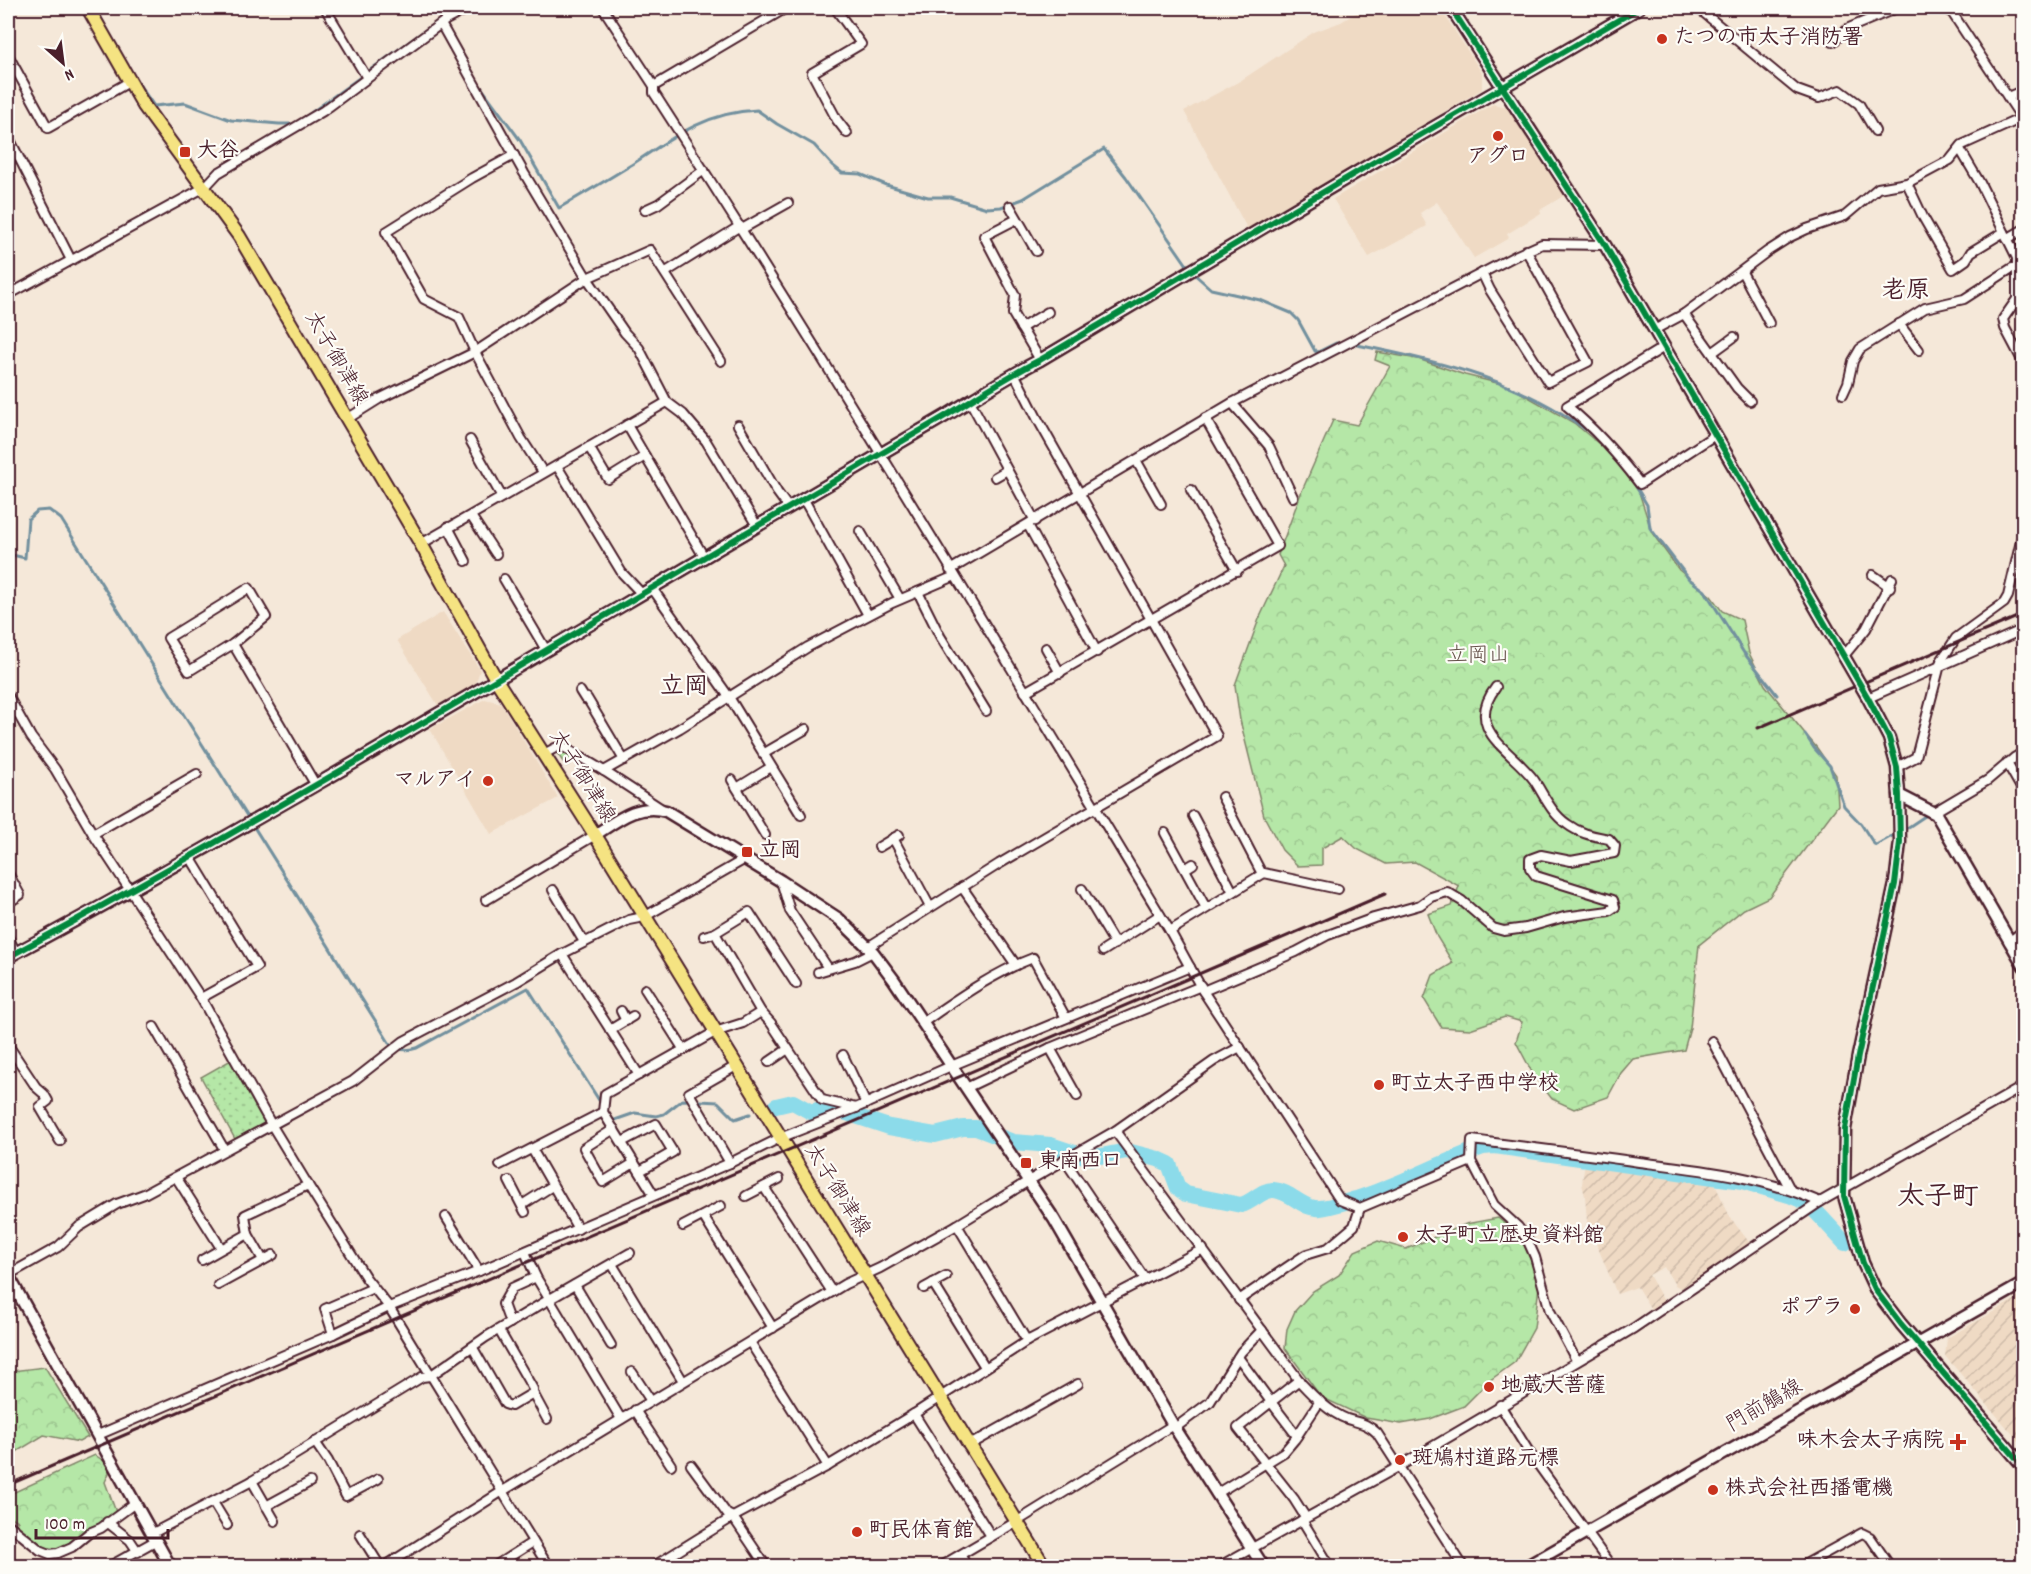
<svg xmlns="http://www.w3.org/2000/svg" width="2031" height="1574" font-family="Dekko,'Klee One',sans-serif">
  <defs>
    <pattern id="industrial-furrows" width="10" height="10" patternUnits="userSpaceOnUse" patternTransform="scale(1.5)"><rect width="10" height="10" fill="#efdac4"/><path d="M-1 1l2-2M0 10L10 0M9 11l2-2" fill="none" stroke="#cebba9"/></pattern>
    <pattern id="grass-tufts" width="24" height="20" patternUnits="userSpaceOnUse" patternTransform="scale(1.5)"><rect width="24" height="20" fill="#b5e7a7"/><path d="M3 7l-1-3M5 7V3M7 7l1-3M15 17l-1-3M17 17v-4M19 17l1-3" fill="none" stroke="#9dc690"/></pattern>
    <pattern id="forest-crowns" width="20" height="18" patternUnits="userSpaceOnUse" patternTransform="scale(1.5)"><rect width="20" height="18" fill="#b5e7a7"/><path d="M2 6a3 3 0 1 1 6 0M12 15a3 3 0 1 1 6 0" fill="none" stroke="#9dc690"/></pattern>
    <pattern id="park-dots" width="8" height="8" patternUnits="userSpaceOnUse" patternTransform="scale(1.5)"><rect width="8" height="8" fill="#b5e7a7"/><path d="M2 2h.1M6 6h.1" fill="none" stroke="#9dc690" stroke-width="1.8" stroke-linecap="round"/></pattern>
  </defs>
  <rect width="100%" height="100%" fill="#f5e8d9"/>
  <filter id="ink" filterUnits="userSpaceOnUse"><feTurbulence type="fractalNoise" baseFrequency=".0167" numOctaves="2"/><feDisplacementMap in="SourceGraphic" scale="12" xChannelSelector="R" yChannelSelector="G"/><feConvolveMatrix kernelMatrix="1 2 1 2 8 2 1 2 1" color-interpolation-filters="sRGB"/></filter>
  <g filter="url(#ink)">
    <!-- built -->
    <g fill="#efdac4">
      <polygon points="1364,8 1440,8 1482,73 1482,89 1248,230 1184,111 1240,81 1314,32 1341,22"/>
      <polygon points="1493,104 1507,107 1565,195 1540,210 1541,213 1507,234 1509,238 1474,258 1437,202 1420,213 1427,226 1369,257 1333,199"/>
      <polygon points="443,612 480,670 474,688 439,707 397,640"/>
      <polygon points="485,699 501,703 558,798 491,834 430,729"/>
    </g>
    <!-- industrial -->
    <g fill="url(#industrial-furrows)">
      <polygon points="1585,1161 1713,1180 1730,1217 1752,1246 1684,1290 1675,1285 1664,1267 1649,1275 1665,1303 1652,1311 1637,1287 1617,1294 1587,1221 1585,1196 1582,1184"/>
      <polygon points="2023,1295 2023,1446 1945,1356 1947,1338"/>
    </g>
    <!-- grass -->
    <polygon fill="url(#grass-tufts)" stroke="#808369" stroke-width="1.5" points="562,751 577,759 566,766 557,753"/>
    <!-- forest -->
    <g fill="url(#forest-crowns)" stroke="#808369" stroke-width="1.5">
      <polygon points="1377,352 1418,359 1465,375 1509,386 1574,423 1611,454 1639,492 1652,533 1679,570 1711,596 1722,611 1742,620 1749,653 1765,685 1817,748 1836,775 1838,805 1769,897 1744,909 1699,945 1690,1028 1684,1050 1633,1059 1621,1073 1608,1097 1574,1109 1552,1099 1533,1074 1516,1042 1522,1022 1505,1017 1470,1029 1441,1027 1424,999 1433,975 1453,963 1437,937 1428,914 1452,906 1459,886 1415,862 1386,864 1357,849 1343,836 1322,848 1322,865 1298,866 1282,850 1264,816 1240,720 1235,685 1259,619 1284,566 1278,555 1301,493 1333,420 1357,425 1390,366 1375,360"/>
      <polygon points="1498,1218 1522,1238 1530,1258 1539,1286 1534,1328 1515,1362 1489,1381 1464,1406 1430,1419 1401,1424 1366,1418 1321,1397 1285,1348 1287,1329 1295,1311 1313,1291 1339,1275 1355,1251 1378,1241 1406,1249 1466,1224"/>
      <polygon points="8,1365 12,1371 45,1367 88,1437 79,1442 44,1435 8,1457"/>
      <path d="M95,1455L108,1464L109,1473L105,1482L116,1512C100,1527 76,1538 57,1551L31,1543L9,1531L18,1521L8,1515V1495Z"/>
    </g>
    <!-- park -->
    <polygon fill="url(#park-dots)" stroke="#808369" stroke-width="1.5" points="231,1060 266,1122 235,1139 201,1077"/>
    <g fill="none" stroke-linecap="round" stroke-linejoin="round">
      <!-- stream -->
      <g stroke="#72909e" stroke-width="3">
        <polyline points="95,8 112,38"/>
        <polyline points="134,77 154,106 185,103 231,120 279,124 296,124"/>
        <path d="M478,83L520,140L559,208C583,194 607,180 631,165C672,138 706,112 757,110L777,124L814,145L832,165L842,173L860,174L886,185L928,197H950L987,208L1001,207L1023,199L1104,149L1126,177L1189,268"/>
        <polyline points="301,120 442,18 475,78"/>
        <polyline points="1193,273 1211,289 1260,300 1291,313 1298,320 1315,351 1318,352 1336,343 1343,344"/>
        <path d="M1352,344C1440,361 1530,382 1600,441"/>
        <polyline points="1628,473 1647,505 1650,528 1689,579 1705,591 1744,653 1777,695"/>
        <path d="M8,554L25,558L28,519L37,511L49,510L61,519L390,1044C398,1051 407,1051 417,1048L528,988L602,1105"/>
        <polyline points="1805,734 1814,748 1830,766 1844,806 1861,824 1874,844 1876,845 1892,836"/>
        <polyline points="1999,766 2024,747"/>
        <polyline points="1937,805 1954,796"/>
        <polyline points="1907,828 1925,816"/>
        <polyline points="612,1121 635,1113 656,1116 664,1114 682,1100 718,1102 735,1119 750,1114"/>
      </g>
      <!-- river -->
      <path stroke="#8cdbea" stroke-width="16" d="M776,1106L793,1102L811,1112L828,1107L889,1127L935,1135L963,1128H976L1013,1142L1051,1145L1090,1158L1127,1151L1158,1159L1169,1164L1178,1188L1186,1194L1241,1205C1253,1202 1262,1189 1274,1190C1291,1191 1303,1210 1320,1208C1332,1207 1344,1202 1356,1199C1400,1185 1440,1163 1483,1147L1495,1146L1742,1181L1789,1195L1808,1203L1845,1243"/>
      <!-- street casing -->
      <g stroke="#4a1f2b" stroke-width="12">
        <g id="street">
          <polyline points="325,8 367,78"/>
          <path d="M603,8L654,86V93C832,368 1000,650 1170,931L1203,991L1340,1200L1360,1208L1471,1161"/>
          <polyline points="835,8 861,44 812,73 837,120 847,133"/>
          <polyline points="1698,8 1797,90 1819,98 1840,90 1859,104 1875,131"/>
          <polyline points="1949,8 2021,117"/>
          <polyline points="441,24 524,173 587,278 625,333 639,348 667,402 683,414 706,441 757,526"/>
          <polyline points="1833,42 1849,28 1897,8"/>
          <polyline points="8,55 48,128 129,82"/>
          <polyline points="654,86 786,8"/>
          <polyline points="2008,97 2024,90"/>
          <polyline points="8,136 71,260"/>
          <polyline points="1960,149 1980,183 2017,258 2017,299 2003,319 2005,328 2024,364"/>
          <polyline points="514,155 472,178 386,232 424,299 459,317 475,352 521,438 543,472"/>
          <polyline points="1907,183 1923,217 1953,269 1966,260 1971,252 2004,232"/>
          <polyline points="1010,206 1036,251"/>
          <polyline points="645,210 658,204 704,170"/>
          <polyline points="1017,219 984,236 1015,295 1013,314 1040,360"/>
          <polyline points="742,229 788,203"/>
          <polyline points="2007,239 2024,229"/>
          <polyline points="666,272 740,226"/>
          <polyline points="1742,272 1769,323"/>
          <polyline points="1482,273 1490,290 1548,382 1588,362 1526,250"/>
          <polyline points="8,295 205,187 218,173 323,111 446,20 469,8"/>
          <polyline points="1684,314 1737,388 1750,401"/>
          <polyline points="1899,324 1919,350"/>
          <polyline points="1021,328 1048,312"/>
          <polyline points="1654,330 1684,314 1768,251 1790,237 1807,229 1845,216 1878,188 1907,183 1950,160 1962,145 2024,117"/>
          <path d="M1664,347L1567,406C1595,429 1618,455 1640,484L1715,435"/>
          <polyline points="1712,353 1734,337"/>
          <polyline points="1843,394 1848,383 1853,361 1860,349 1925,308 1964,299 2012,268 2017,268"/>
          <polyline points="970,401 1035,521"/>
          <polyline points="1232,403 1269,446 1293,497"/>
          <polyline points="347,419 379,399 475,352 587,278 650,250 721,361"/>
          <polyline points="627,425 704,557"/>
          <polyline points="738,425 777,492 788,507"/>
          <polyline points="470,440 502,497"/>
          <polyline points="589,447 608,479 645,456"/>
          <polyline points="1136,460 1161,504"/>
          <polyline points="557,466 622,573 642,594"/>
          <polyline points="995,477 1007,470"/>
          <polyline points="1191,490 1237,571"/>
          <polyline points="803,498 868,615"/>
          <polyline points="471,516 496,554"/>
          <polyline points="1028,525 1097,652"/>
          <polyline points="448,527 466,561"/>
          <polyline points="860,531 900,599"/>
          <polyline points="421,544 667,402"/>
          <polyline points="950,570 1232,403 1515,256 1542,244 1605,245"/>
          <polyline points="1873,575 1890,587"/>
          <polyline points="504,579 546,650"/>
          <polygon points="249,588 266,617 233,644 189,671 168,638"/>
          <polyline points="652,588 729,697 801,815"/>
          <polyline points="918,592 940,636 986,711"/>
          <polyline points="233,644 315,784"/>
          <polyline points="1046,648 1060,673"/>
          <polyline points="1843,657 1866,629 1892,579"/>
          <polyline points="580,691 585,699 587,698 624,760"/>
          <polyline points="1025,692 1278,546 1205,418"/>
          <polyline points="8,696 31,737 55,769 93,834 201,998 271,1124 308,1185 366,1278 389,1307 548,1566"/>
          <polyline points="1868,698 2024,629"/>
          <polyline points="544,754 555,748 562,746 604,771 662,809"/>
          <polyline points="763,754 806,729"/>
          <polyline points="2007,763 2024,793"/>
          <polyline points="1897,767 1916,757 1941,661 1956,638 2004,603 2008,596 2024,528"/>
          <polyline points="604,771 680,728 808,647 892,603 955,576"/>
          <polyline points="732,780 765,835"/>
          <polyline points="737,788 771,767"/>
          <polyline points="1222,797 1262,874"/>
          <polyline points="1934,812 1988,780 2014,758 2024,752"/>
          <polyline points="1193,816 1233,892"/>
          <polyline points="1165,833 1206,908"/>
          <polyline points="93,834 197,774"/>
          <polyline points="893,838 930,907"/>
          <polyline points="879,847 899,835"/>
          <polyline points="190,857 257,967 201,998"/>
          <polyline points="1185,869 1193,864"/>
          <polyline points="8,873 20,895 8,903"/>
          <polyline points="781,881 790,911 828,968"/>
          <polyline points="962,887 1016,965"/>
          <polyline points="1082,889 1115,944"/>
          <polyline points="553,890 584,942"/>
          <polyline points="486,900 595,835"/>
          <polyline points="1170,931 1264,873 1338,889"/>
          <polyline points="715,933 761,1012 771,1023 822,1100 856,1108"/>
          <polyline points="704,936 715,933 749,912 796,984"/>
          <polyline points="8,937 16,953"/>
          <polyline points="2009,942 2024,930"/>
          <polyline points="868,947 999,864 1217,736 1037,418 1014,373"/>
          <polyline points="1103,951 1160,915"/>
          <polyline points="562,954 639,1075"/>
          <polyline points="818,972 855,961 873,952"/>
          <polyline points="645,989 684,1050"/>
          <path d="M1203,991L1296,952L1328,935L1374,918L1420,905L1431,897L1447,892L1462,901L1493,928L1504,931L1526,928L1564,917L1609,911L1615,907L1613,900L1536,876L1530,868V859L1541,855L1571,861L1614,853L1615,846L1609,839C1594,836 1580,834 1567,824C1551,813 1544,795 1534,780C1511,749 1463,730 1496,687"/>
          <polyline points="621,1011 626,1021"/>
          <path d="M922,1023C957,999 993,973 1033,958L1066,1018"/>
          <polyline points="154,1027 224,1149"/>
          <polyline points="610,1030 633,1016"/>
          <polyline points="1712,1041 1790,1189"/>
          <polyline points="8,1045 36,1087 44,1094 48,1101 40,1107 60,1141"/>
          <polyline points="1050,1048 1077,1096"/>
          <polyline points="843,1055 866,1104"/>
          <polyline points="769,1062 788,1049"/>
          <polyline points="966,1088 1050,1048 1201,986"/>
          <polyline points="614,1129 584,1148 603,1182 634,1163"/>
          <path d="M1115,1131L1301,1383C1314,1397 1329,1412 1347,1419C1359,1423 1367,1423 1377,1433L1463,1566"/>
          <polyline points="622,1142 656,1124 673,1152 640,1171"/>
          <polyline points="532,1149 578,1229"/>
          <polyline points="1064,1159 1145,1279"/>
          <polyline points="730,1163 689,1093 736,1066"/>
          <polyline points="500,1165 603,1112"/>
          <polyline points="176,1177 221,1248"/>
          <polyline points="509,1181 525,1212"/>
          <polyline points="764,1187 832,1292"/>
          <polyline points="654,1195 603,1112 605,1094 715,1032 743,1023 761,1012"/>
          <polyline points="746,1196 779,1179"/>
          <polyline points="522,1205 552,1186"/>
          <polyline points="703,1216 773,1328"/>
          <polyline points="446,1217 479,1271"/>
          <polyline points="957,1225 1027,1341"/>
          <polyline points="683,1226 721,1206"/>
          <polyline points="525,1252 536,1277 621,1419"/>
          <polyline points="202,1260 248,1234"/>
          <polyline points="263,1260 248,1234 245,1215 308,1185"/>
          <polyline points="612,1264 683,1381"/>
          <polyline points="8,1275 58,1247 79,1227 117,1204 144,1194 353,1081 404,1041 516,982 562,954 629,920 644,917 745,859"/>
          <polyline points="933,1283 985,1367"/>
          <polyline points="218,1285 273,1255"/>
          <polyline points="575,1285 611,1345"/>
          <polyline points="924,1288 946,1276"/>
          <polyline points="1239,1300 1305,1255 1328,1248 1354,1226 1360,1208"/>
          <polyline points="510,1323 503,1304 512,1288 536,1277"/>
          <polyline points="499,1330 533,1389 533,1393 547,1419"/>
          <polyline points="333,1334 325,1309 373,1288"/>
          <polyline points="750,1342 828,1466"/>
          <polyline points="473,1348 505,1404 511,1406 533,1393"/>
          <polyline points="1238,1357 1271,1402 1238,1428 1294,1499 1306,1518"/>
          <path d="M1576,1360L1550,1311L1535,1257L1527,1239L1518,1227L1494,1205L1471,1161L1472,1140C1527,1147 1583,1154 1639,1162C1703,1170 1761,1176 1820,1202"/>
          <polyline points="632,1372 651,1401"/>
          <polyline points="1500,1405 1529,1452 1611,1566"/>
          <polyline points="635,1410 671,1465"/>
          <polyline points="914,1414 991,1536"/>
          <polyline points="1175,1428 1210,1402 1241,1352 1262,1330"/>
          <polyline points="98,1435 333,1334 389,1307 479,1271 730,1163 780,1138 856,1108 951,1066 1190,967"/>
          <polyline points="1297,1436 1271,1402 1299,1380"/>
          <polyline points="315,1442 328,1461 346,1496 378,1479"/>
          <polyline points="968,1446 1078,1384"/>
          <polyline points="691,1465 727,1514 733,1517 766,1566"/>
          <polyline points="252,1481 275,1521"/>
          <polyline points="1216,1494 1284,1452 1295,1439 1320,1401"/>
          <polyline points="213,1502 227,1525"/>
          <polyline points="266,1506 310,1482"/>
          <polyline points="1302,1520 1330,1566"/>
          <polyline points="107,1522 130,1540 138,1552"/>
          <polyline points="8,1524 40,1550 50,1554 58,1553 72,1547 89,1533 101,1528 135,1503"/>
          <polyline points="151,1534 252,1481 422,1377 430,1376 486,1337 543,1303 630,1253"/>
          <polyline points="360,1534 380,1566"/>
          <polyline points="960,1555 967,1566"/>
          <polyline points="110,1566 155,1541"/>
          <polyline points="385,1566 501,1492 845,1284 880,1268 957,1225 1030,1180 1115,1131 1214,1061 1240,1047"/>
          <polyline points="495,1566 533,1542"/>
          <polyline points="654,1566 733,1517 828,1466 914,1414 1027,1341 1203,1249"/>
          <polyline points="941,1566 1016,1522 1173,1425"/>
          <polyline points="1220,1566 1398,1467 1634,1328 1820,1202 2024,1086"/>
          <polyline points="1802,1566 1862,1533 1870,1537 1890,1566"/>
        </g>
      </g>
      <!-- secondary casing -->
      <g stroke="#4a1f2b" stroke-width="15">
        <g id="secondary">
          <polyline points="1451,8 1605,245 1868,698 1889,738 1897,767 1899,795 1900,842 1895,884 1858,1056 1845,1129 1844,1196 1863,1263 1876,1291 1901,1324 2024,1467"/>
          <polyline points="1899,795 1936,814 2024,966"/>
          <path d="M595,835C618,820 637,803 666,811L781,881L839,919L873,952L894,980L1054,1219L1173,1425L1263,1566"/>
          <path d="M8,957C250,827 487,685 725,545C799,502 873,458 947,415C978,396 1008,376 1040,360L1374,162L1639,8"/>
          <polyline points="8,1275 170,1566"/>
          <polyline points="1527,1566 2024,1283"/>
        </g>
      </g>
      <!-- primary casing -->
      <g stroke="#4a1f2b" stroke-width="16">
        <polyline id="primary" points="88,8 144,106 239,236 421,544 497,681 595,835 1044,1566"/>
      </g>
      <!-- street -->
      <use href="#street" stroke="#fdfcf7" stroke-width="8"/>
      <!-- secondary -->
      <use href="#secondary" stroke="#fdfcf7" stroke-width="10"/>
      <!-- primary -->
      <use href="#primary" stroke="#f5e382" stroke-width="12"/>
      <!-- rail -->
      <g stroke="#4a1f2b" stroke-width="3">
        <polyline points="1758,728 2024,614"/>
        <polyline points="8,1485 1385,894"/>
      </g>
      <!-- cycleway casing -->
      <g stroke="#fdfcf7" stroke-width="10">
        <g id="cycleway">
          <polyline points="1451,8 1605,245 1868,698 1889,738 1897,767 1899,795 1900,842 1895,884 1858,1056 1845,1129 1844,1196 1863,1263 1876,1291 1901,1324 2024,1467"/>
          <path d="M8,957C250,827 487,685 725,545C799,502 873,458 947,415C978,396 1008,376 1040,360L1374,162L1639,8"/>
        </g>
      </g>
      <!-- cycleway -->
      <use href="#cycleway" stroke="#00873e" stroke-width="6"/>
    </g>
  </g>
  <!-- markers -->
  <g fill="#c8321e" stroke="#fdfcf7" stroke-width="2">
    <circle cx="1662" cy="39" r="6"/>
    <circle cx="1498" cy="136" r="6"/>
    <rect x="179" y="146" width="12" height="12" rx="3"/>
    <circle cx="488" cy="781" r="6"/>
    <rect x="741" y="846" width="12" height="12" rx="3"/>
    <circle cx="1379" cy="1085" r="6"/>
    <rect x="1020" y="1157" width="12" height="12" rx="3"/>
    <circle cx="1403" cy="1237" r="6"/>
    <circle cx="1855" cy="1309" r="6"/>
    <circle cx="1489" cy="1387" r="6"/>
    <path d="M1955 1433h6v6h6v6h-6v6h-6v-6h-6v-6h6z"/>
    <circle cx="1400" cy="1460" r="6"/>
    <circle cx="1713" cy="1490" r="6"/>
    <circle cx="857" cy="1532" r="6"/>
  </g>
  <g text-anchor="middle" dominant-baseline="central" stroke-width="4.5" stroke-linejoin="round" paint-order="stroke">
    <!-- poi labels -->
    <g font-size="21" font-weight="bold" fill="#4a1f2b" stroke="#fdfcf7" text-anchor="start">
      <text x="1674" y="39">たつの市太子消防署</text>
      <text x="197" y="152">大谷</text>
      <text x="1498" y="158" text-anchor="middle">アグロ</text>
      <text x="476" y="781" text-anchor="end">マルアイ</text>
      <text x="759" y="852">立岡</text>
      <text x="1391" y="1085">町立太子西中学校</text>
      <text x="1038" y="1163">東南西口</text>
      <text x="1415" y="1237">太子町立歴史資料館</text>
      <text x="1843" y="1309" text-anchor="end">ポプラ</text>
      <text x="1501" y="1387">地蔵大菩薩</text>
      <text x="1944" y="1442" text-anchor="end">味木会太子病院</text>
      <text x="1412" y="1460">斑鳩村道路元標</text>
      <text x="1725" y="1490">株式会社西播電機</text>
      <text x="869" y="1532">町民体育館</text>
    </g>
    <!-- street labels -->
    <g font-size="21" fill="#4a1f2b" stroke="#fdfcf7">
      <text transform="translate(335 359) rotate(60)">太子御津線</text>
      <text transform="translate(581 777) rotate(58)">太子御津線</text>
      <text transform="translate(836 1191) rotate(58)">太子御津線</text>
      <text transform="translate(1765 1407) rotate(-30)">門前鵤線</text>
    </g>
    <!-- park labels -->
    <g font-size="21" fill="#65514a" stroke="#fdfcf7">
      <text x="1478" y="657">立岡山</text>
    </g>
    <!-- quarter labels -->
    <g font-size="24" font-weight="bold" fill="#4a1f2b" stroke="#fdfcf7">
      <text x="1906" y="292">老原</text>
      <text x="684" y="688">立岡</text>
    </g>
    <!-- district labels -->
    <g font-size="27" font-weight="bold" fill="#4a1f2b" stroke="#fdfcf7">
      <text x="1938" y="1198">太子町</text>
    </g>
  </g>
  <!-- margin -->
  <rect width="2031" height="1574" fill="none" stroke="#fdfcf7" stroke-width="30"/>
  <rect x="15" y="15" width="2001" height="1544" fill="none" stroke="#4a1f2b" stroke-width="2" filter="url(#ink)"/>
  <!-- north arrow -->
  <g transform="translate(63 63) rotate(152)" stroke="#fdfcf7" stroke-width="4.5" paint-order="stroke">
  <path d="M0-4.5L10 22L0 15L-10 22Z" fill="#4a1f2b"/>
  <text y="-9" font-size="16" font-weight="bold" text-anchor="middle" fill="#4a1f2b">N</text>
  </g>
  <!-- scale -->
  <path d="M36 1529v9h132v-9" fill="none" stroke="#4a1f2b" stroke-width="3"/>
  <text x="45" y="1529" font-size="18" fill="#4a1f2b" stroke="#fdfcf7" stroke-width="4.5" paint-order="stroke">100 m</text>
</svg>
